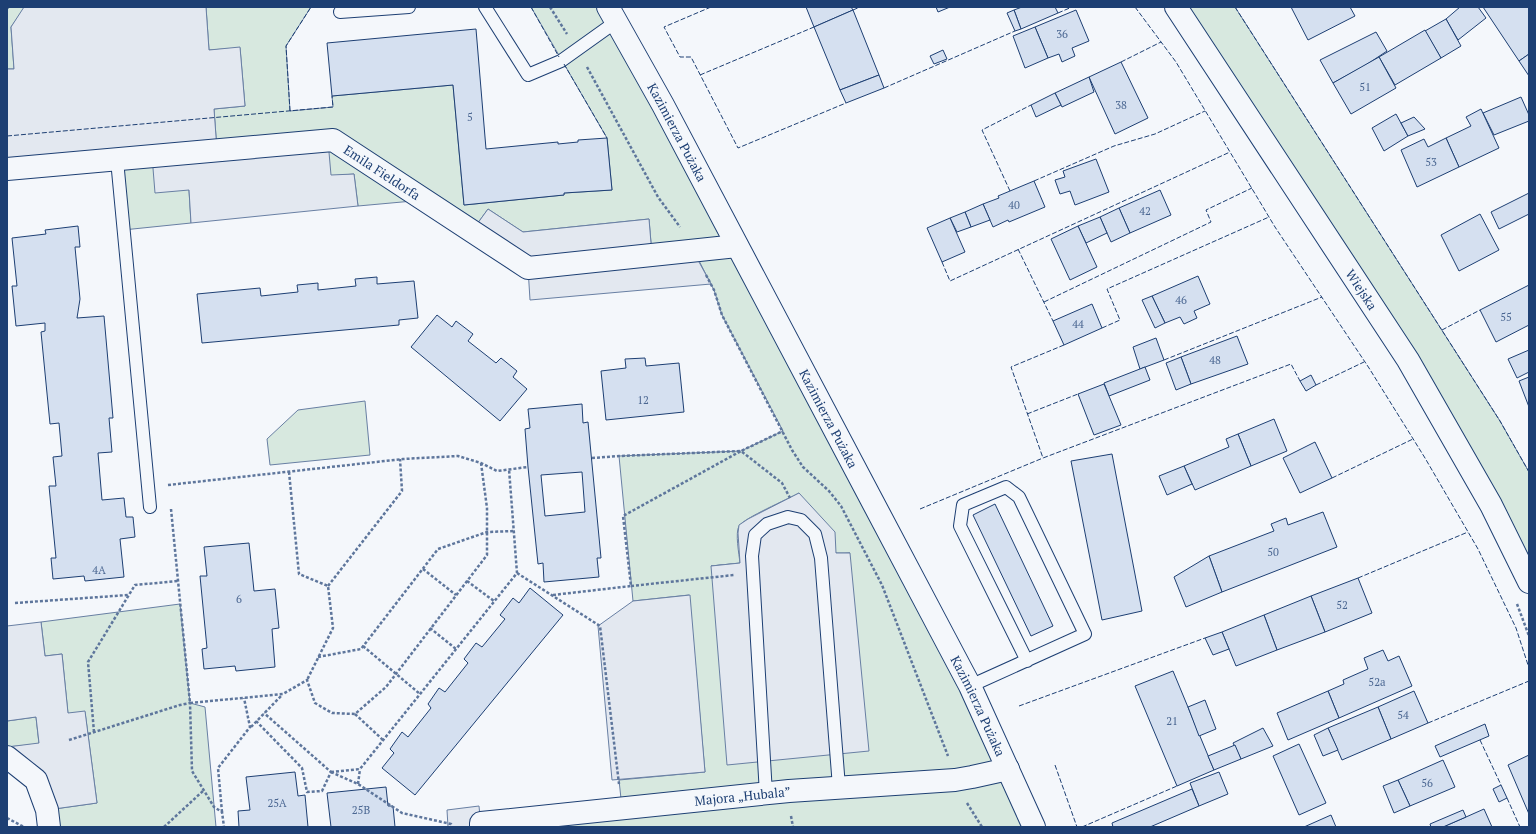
<svg xmlns="http://www.w3.org/2000/svg" width="1536" height="834" font-family="'PT Serif',serif">
  <rect width="100%" height="100%" fill="#f4f7fb"/>
  <!-- green -->
  <g fill="#d7e8df" stroke="#687fa3" fill-rule="evenodd">
    <polygon points="7,7 25,7 11,27 14,69 7,69"/>
    <path d="M206,7H311L286,46L290,111L333,107L332,96L453,85L464,205L564,195V193L612,190L607,138L531,7H608L1034,827H481L622,808L619,780L705,772L689,595L633,601L619,456L741,451L783,431L722,315L714,290L694,251L652,255L649,219L523,232L488,209L472,231L424,200L358,206L354,174L331,176L217,151L214,109L245,106L240,48L209,50ZM799,493L836,553H850L711,566L740,563C739,554 735,533 739,526C744,518 788,499 799,493Z"/>
    <polygon points="1176,7 1235,7 1500,421 1529,472 1529,582 1491,505"/>
    <polygon points="152,156 189,190 191,223 123,230 117,160"/>
    <polygon points="365,401 370,455 270,465 267,439 298,410"/>
    <polygon points="180,604 190,703 205,707 216,827 49,827 47,810 97,803 85,712 68,714 62,654 45,656 41,622"/>
    <polygon points="36,717 39,744 7,747 7,721"/>
  </g>
  <!-- parking -->
  <g fill="#e3e8f0" stroke="#687fa3">
    <polygon points="24,7 206,7 209,50 240,47 245,106 214,109 217,150 328,141 331,175 354,174 358,206 191,223 189,190 155,193 152,156 7,169 7,69 14,69 11,27"/>
    <polygon points="488,209 523,232 649,219 652,255 693,251 711,284 530,300 528,268 472,231"/>
    <polygon points="799,493 835,532 836,553 850,553 869,751 727,765 711,566 740,563 738,533 739,525 748,519"/>
    <polygon points="690,595 705,772 612,780 598,626 633,601"/>
    <polygon points="41,622 45,656 62,654 68,713 85,711 97,803 47,810 7,747 39,743 36,717 7,721 7,626"/>
    <polygon points="479,806 481,827 448,827 447,810"/>
  </g>
  <!-- building -->
  <g fill="#d5e0f0" stroke="#1d3f73" fill-rule="evenodd">
    <polygon points="806,7 851,7 853,10 814,27"/>
    <polygon points="936,7 950,7 938,12"/>
    <polygon points="1022,7 1055,7 1058,13 1021,29 1014,10"/>
    <polygon points="1291,7 1350,7 1355,16 1308,40"/>
    <polygon points="1460,7 1478,7 1486,18 1458,40 1446,19"/>
    <polygon points="1483,7 1529,7 1529,54 1519,61"/>
    <polygon points="853,10 879,75 840,90 814,27"/>
    <polygon points="1014,10 1021,29 1015,31 1007,13"/>
    <polygon points="1076,10 1089,41 1072,48 1075,56 1062,62 1059,54 1048,58 1035,27"/>
    <polygon points="1446,19 1461,46 1441,58 1425,31"/>
    <polygon points="1035,27 1048,58 1025,68 1013,36"/>
    <polygon points="476,29 486,149 558,142 558,144 578,142 578,140 607,138 612,190 564,193 564,195 464,205 453,85 332,96 327,43"/>
    <polygon points="1425,30 1441,58 1395,85 1379,57"/>
    <polygon points="1376,32 1387,51 1366,65 1333,83 1320,60"/>
    <polygon points="943,50 947,59 934,64 930,56"/>
    <polygon points="1529,54 1529,76 1519,61"/>
    <polygon points="1379,57 1396,88 1351,114 1333,83"/>
    <polygon points="1121,62 1148,118 1115,134 1089,77"/>
    <polygon points="879,75 884,88 846,103 840,90"/>
    <polygon points="1089,77 1094,92 1062,107 1055,93"/>
    <polygon points="1055,93 1061,105 1036,117 1031,105"/>
    <polygon points="1521,97 1529,115 1529,121 1494,135 1483,113"/>
    <polygon points="1481,109 1499,148 1459,167 1446,138 1471,126 1466,117"/>
    <polygon points="1396,114 1408,136 1384,151 1372,128"/>
    <polygon points="1414,117 1425,129 1408,136 1401,123"/>
    <polygon points="1446,138 1459,167 1417,187 1401,150 1424,139 1428,147"/>
    <polygon points="1096,159 1109,192 1075,205 1070,191 1060,194 1055,180 1065,177 1063,171"/>
    <polygon points="1034,181 1045,207 1009,222 1008,220 993,227 983,204 999,198 998,196"/>
    <polygon points="1160,190 1171,215 1130,233 1119,208"/>
    <polygon points="1529,193 1529,214 1499,229 1491,212"/>
    <polygon points="983,204 990,220 971,227 965,212"/>
    <polygon points="1119,208 1130,233 1111,242 1100,217"/>
    <polygon points="965,212 971,227 957,232 950,218"/>
    <polygon points="1480,214 1499,250 1459,271 1441,235"/>
    <polygon points="1100,217 1107,233 1086,243 1078,226"/>
    <polygon points="950,218 965,252 942,262 927,228"/>
    <polygon points="78,226 80,247 75,247 80,299 77,318 104,316 113,418 109,418 112,452 98,453 102,500 124,498 126,517 133,517 135,537 120,539 124,577 85,581 84,576 53,579 51,558 56,558 49,486 56,486 53,457 62,456 59,423 50,424 41,332 45,331 45,323 16,326 12,286 17,286 12,238 46,234 45,230"/>
    <polygon points="1078,226 1097,267 1070,280 1051,239"/>
    <polygon points="1198,276 1210,304 1194,311 1197,318 1184,324 1180,317 1165,323 1152,296"/>
    <polygon points="377,277 377,284 414,281 418,318 399,320 399,325 202,343 197,294 260,288 261,296 298,292 297,285 308,284 318,283 318,290 356,286 355,279"/>
    <polygon points="1529,285 1529,325 1496,342 1480,310"/>
    <polygon points="1152,296 1165,323 1155,328 1142,300"/>
    <polygon points="1092,304 1102,328 1064,345 1053,321"/>
    <polygon points="437,315 452,327 456,321 473,334 468,341 496,363 501,358 517,371 513,377 527,389 500,421 411,347"/>
    <polygon points="1237,336 1248,364 1191,384 1181,357"/>
    <polygon points="1156,338 1164,360 1140,369 1133,347"/>
    <polygon points="1529,350 1529,372 1517,378 1508,359"/>
    <polygon points="1181,357 1191,384 1176,390 1166,363"/>
    <polygon points="645,358 646,366 679,363 684,412 606,420 601,371 626,368 625,359"/>
    <polygon points="1145,367 1150,380 1109,396 1104,383"/>
    <polygon points="1311,375 1316,385 1306,391 1300,381"/>
    <polygon points="1529,377 1529,407 1519,381"/>
    <polygon points="1104,384 1121,425 1094,435 1078,394"/>
    <path d="M582,404L583,423L588,422L601,558H597L599,577L544,582L543,563L538,564L528,467L525,429L530,428L528,409ZM582,472L585,512L545,516L541,475Z"/>
    <polygon points="1274,419 1287,451 1251,466 1238,434"/>
    <polygon points="1238,434 1251,466 1195,490 1184,466 1229,447 1226,439"/>
    <polygon points="1315,442 1332,478 1300,493 1283,458"/>
    <polygon points="1112,454 1142,611 1102,620 1071,461"/>
    <polygon points="1184,466 1192,484 1167,495 1159,476"/>
    <polygon points="995,504 1053,626 1031,636 973,515"/>
    <polygon points="1323,512 1337,547 1222,592 1209,556 1274,531 1271,524 1286,518 1288,525"/>
    <polygon points="249,543 254,591 275,589 279,628 272,629 275,667 236,671 235,666 204,669 202,649 207,648 200,576 207,576 204,547"/>
    <polygon points="1209,556 1222,592 1186,607 1174,577"/>
    <polygon points="1358,578 1372,613 1325,632 1311,596"/>
    <polygon points="530,588 563,615 415,795 382,768 394,753 390,749 402,732 408,737 431,708 428,704 439,688 445,692 468,663 464,659 476,643 482,647 505,619 500,615 513,598 519,603"/>
    <polygon points="1311,596 1325,632 1277,650 1264,615"/>
    <polygon points="1264,615 1277,650 1236,666 1222,632"/>
    <polygon points="1222,632 1229,649 1213,655 1205,638"/>
    <polygon points="1383,650 1388,661 1399,656 1412,686 1339,718 1328,691 1344,684 1343,680 1368,669 1364,658"/>
    <polygon points="1173,671 1214,770 1177,786 1135,686"/>
    <polygon points="1328,691 1339,718 1288,740 1277,713"/>
    <polygon points="1414,691 1428,723 1391,739 1378,707"/>
    <polygon points="1205,700 1216,729 1199,736 1188,707"/>
    <polygon points="1378,707 1391,739 1342,760 1328,728"/>
    <polygon points="1485,724 1489,736 1440,757 1435,746"/>
    <polygon points="1263,728 1273,746 1241,759 1233,743"/>
    <polygon points="1328,728 1338,750 1323,756 1314,735"/>
    <polygon points="1299,744 1326,803 1299,815 1273,756"/>
    <polygon points="1235,745 1241,759 1214,770 1208,756"/>
    <polygon points="1529,755 1529,814 1508,765"/>
    <polygon points="1443,760 1455,787 1410,806 1398,780"/>
    <polygon points="295,772 298,796 305,795 308,827 239,827 238,811 250,810 246,777"/>
    <polygon points="1219,772 1228,794 1199,806 1190,783"/>
    <polygon points="1398,780 1410,806 1394,813 1383,786"/>
    <polygon points="1501,785 1507,798 1499,802 1493,789"/>
    <polygon points="386,787 388,806 393,806 395,827 331,827 327,793"/>
    <polygon points="1192,789 1199,806 1150,827 1113,827 1112,823"/>
    <polygon points="1484,809 1492,827 1443,827 1466,817"/>
    <polygon points="1463,810 1466,817 1443,827 1431,827 1430,824"/>
    <polygon points="1331,815 1336,827 1304,827"/>
  </g>
  <g fill="none" stroke-linecap="round" stroke-linejoin="round">
    <!-- service casing -->
    <g stroke="#1d3f73" stroke-width="14">
      <g id="service">
        <polyline points="485,7 528,75 561,61 617,21"/>
        <polyline points="340,12 409,7"/>
        <polyline points="117,160 150,507"/>
        <polyline points="970,686 1085,634 1019,497 1006,487 963,505 960,526 1027,661"/>
        <polyline points="766,794 752,556 755,535 767,524 788,517 801,520 815,534 821,558 839,787"/>
      </g>
    </g>
    <!-- minor casing -->
    <g stroke="#1d3f73" stroke-width="24">
      <g id="minor">
        <path id="s1" d="M7,169L333,140L528,268L737,246"/>
        <polyline points="7,757 36,780 47,810 49,827"/>
        <path id="s2" d="M481,827V823L789,791L955,780L972,777L1008,769"/>
      </g>
    </g>
    <!-- tertiary casing -->
    <g stroke="#1d3f73" stroke-width="24">
      <g id="tertiary">
        <path id="s3" d="M608,7L663,105L943,635L970,686L1034,827"/>
        <path id="s4" d="M1176,7L1408,360L1491,505L1529,582"/>
      </g>
    </g>
    <!-- path -->
    <g stroke="#5e769c" stroke-width="2.5" stroke-dasharray="3 2" stroke-linecap="butt">
      <polyline points="550,7 567,34"/>
      <polyline points="587,67 658,197 680,227"/>
      <polyline points="706,275 714,290 722,315 792,450 803,467 829,491 841,506 882,585 948,756"/>
      <polyline points="592,458 619,456 741,451 783,431"/>
      <polyline points="289,472 299,574 328,586 333,628 307,680"/>
      <polyline points="168,485 403,459 458,456 481,463 497,471 528,467"/>
      <polyline points="171,509 190,703 283,694 307,680 315,703 332,713 355,714 386,687 487,555 487,508 481,463"/>
      <polyline points="423,569 456,595"/>
      <polyline points="517,573 600,626 619,784"/>
      <polyline points="467,581 494,601"/>
      <polyline points="328,586 402,491 400,459"/>
      <polyline points="631,586 734,575"/>
      <polyline points="553,595 631,586 623,516 741,451 782,483 790,498"/>
      <polyline points="15,603 128,595"/>
      <polyline points="1517,604 1529,636"/>
      <polyline points="430,628 456,649"/>
      <polyline points="363,646 420,694"/>
      <polyline points="318,657 361,649 438,549 487,532 514,531"/>
      <polyline points="355,714 383,740"/>
      <polyline points="256,721 302,768 307,792 322,791 331,772 264,713"/>
      <polyline points="251,727 282,695"/>
      <polyline points="94,732 88,662 135,585 178,581"/>
      <polyline points="69,740 180,705 190,703 192,771 214,807 222,812 224,827"/>
      <polyline points="331,772 360,769 517,573 509,469"/>
      <polyline points="331,772 358,784 402,813 451,824 452,827"/>
      <polyline points="358,784 360,769"/>
      <polyline points="967,803 982,827"/>
      <polyline points="222,812 218,768 250,727 244,698"/>
      <polyline points="791,816 793,827"/>
      <polyline points="7,818 24,827"/>
      <polyline points="164,827 204,790"/>
    </g>
    <!-- service -->
    <use href="#service" stroke="#f4f7fb" stroke-width="12"/>
    <!-- minor -->
    <use href="#minor" stroke="#f4f7fb" stroke-width="22"/>
    <!-- tertiary -->
    <use href="#tertiary" stroke="#f4f7fb" stroke-width="22"/>
    <!-- fence -->
    <g stroke="#1d3f73" stroke-width="1" stroke-dasharray="5 2" stroke-linecap="butt">
      <polyline points="531,7 559,57"/>
      <polyline points="711,7 664,27 680,57 691,57 738,148 846,103"/>
      <polyline points="1135,7 1176,62 1275,227 1369,368 1425,458 1478,549 1516,628 1529,668"/>
      <polyline points="1235,7 1500,421 1529,472"/>
      <polyline points="7,10 9,7"/>
      <polyline points="853,10 860,7"/>
      <polyline points="1058,13 1072,7"/>
      <polyline points="1121,62 1161,42"/>
      <polyline points="564,64 607,138"/>
      <polyline points="700,75 814,27"/>
      <polyline points="884,88 1015,31"/>
      <polyline points="290,111 286,46 311,7"/>
      <polyline points="7,136 333,107 332,96"/>
      <polyline points="1034,181 1114,146 1155,134 1205,111"/>
      <polyline points="1010,191 982,130 1031,105"/>
      <polyline points="1018,249 1053,321"/>
      <polyline points="942,262 950,281 1230,152"/>
      <polyline points="1044,302 1211,222 1206,210 1252,188"/>
      <polyline points="1102,328 1120,320 1107,289 1269,217"/>
      <polyline points="1442,330 1480,310"/>
      <polyline points="1064,345 1011,367 1043,458 1291,364 1300,381"/>
      <polyline points="1164,360 1322,297"/>
      <polyline points="1316,385 1364,362"/>
      <polyline points="1027,414 1078,394"/>
      <polyline points="1332,478 1413,439"/>
      <polyline points="920,509 1043,458"/>
      <polyline points="1358,578 1468,532"/>
      <polyline points="1019,706 1205,638"/>
      <polyline points="1428,723 1529,681"/>
      <polyline points="1480,740 1501,785"/>
      <polyline points="1055,765 1077,827"/>
      <polyline points="1507,798 1520,827"/>
      <polyline points="1082,827 1177,786"/>
    </g>
  </g>
  <g text-anchor="middle" dominant-baseline="central" stroke-width="3" stroke-linejoin="round" paint-order="stroke">
    <!-- number labels -->
    <g font-size="11" fill="#4b6792">
      <text x="1062" y="34">36</text>
      <text x="1365" y="87">51</text>
      <text x="1121" y="105">38</text>
      <text x="470" y="117">5</text>
      <text x="1431" y="162">53</text>
      <text x="1014" y="205">40</text>
      <text x="1145" y="211">42</text>
      <text x="1181" y="300">46</text>
      <text x="1506" y="317">55</text>
      <text x="1078" y="324">44</text>
      <text x="1215" y="360">48</text>
      <text x="643" y="400">12</text>
      <text x="1273" y="552">50</text>
      <text x="99" y="570">4A</text>
      <text x="239" y="599">6</text>
      <text x="1342" y="605">52</text>
      <text x="1377" y="682">52a</text>
      <text x="1403" y="715">54</text>
      <text x="1172" y="721">21</text>
      <text x="1427" y="783">56</text>
      <text x="277" y="803">25A</text>
      <text x="361" y="810">25B</text>
    </g>
    <!-- street labels -->
    <g font-size="13" fill="#1d3f73" stroke="#f4f7fb">
      <text stroke="none"><textPath href="#s3" startOffset="143">Kazimierza Pużaka</textPath></text>
      <text stroke="none"><textPath href="#s1" startOffset="386">Emila Fieldorfa</textPath></text>
      <text stroke="none"><textPath href="#s4" startOffset="338">Wiejska</textPath></text>
      <text stroke="none"><textPath href="#s3" startOffset="467">Kazimierza Pużaka</textPath></text>
      <text stroke="none"><textPath href="#s3" startOffset="791">Kazimierza Pużaka</textPath></text>
      <text stroke="none"><textPath href="#s2" startOffset="267">Majora „Hubala”</textPath></text>
    </g>
  </g>
  <!-- border -->
  <rect width="1536" height="834" fill="none" stroke="#1d3f73" stroke-width="16"/>
</svg>
